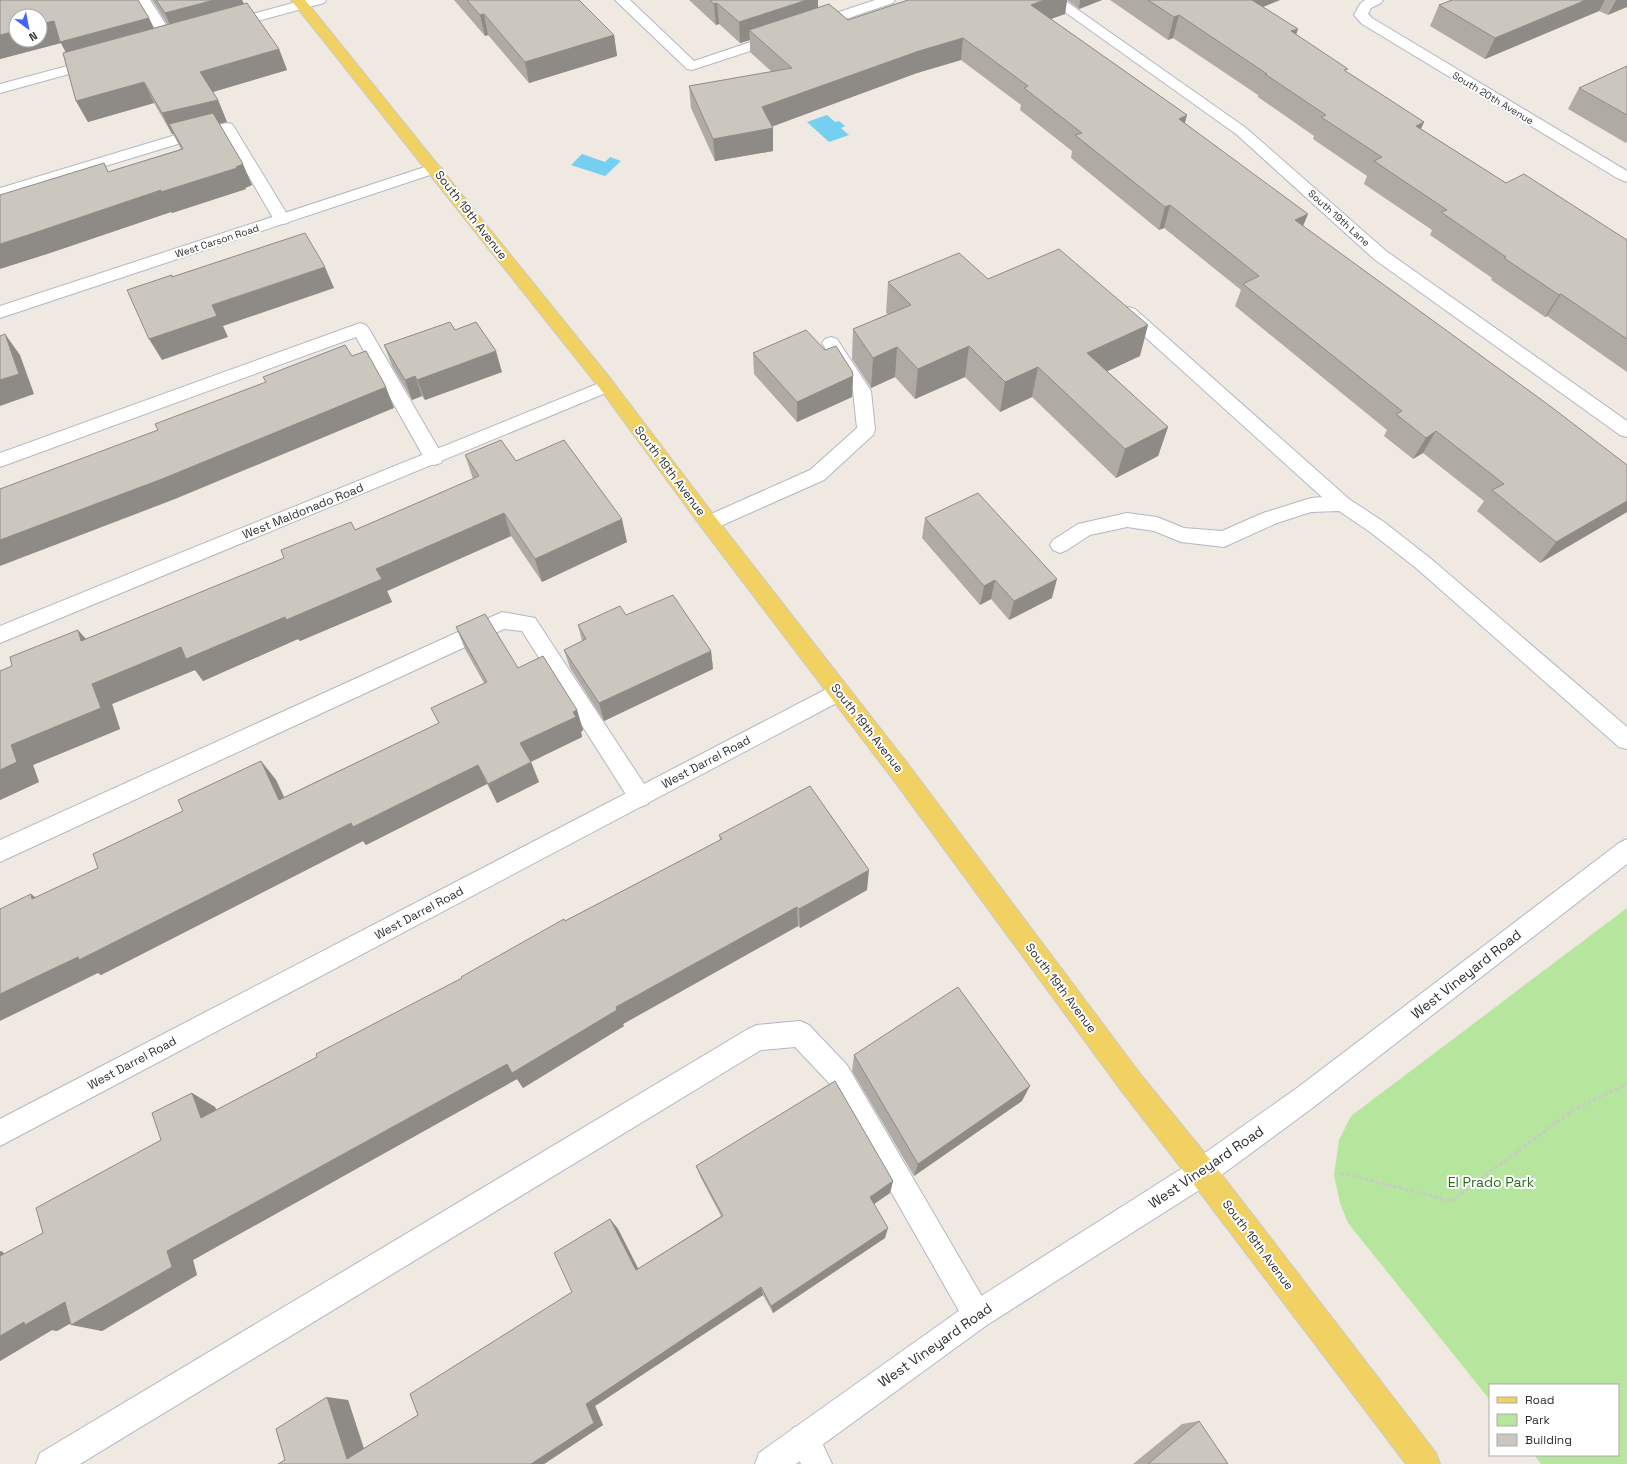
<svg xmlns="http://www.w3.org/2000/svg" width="1627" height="1464" font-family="'Space Grotesk',sans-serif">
  <rect width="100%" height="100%" fill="#efe9e1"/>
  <!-- green -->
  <polygon fill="#b6e59e" points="1627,908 1627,1464 1541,1464 1534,1455 1618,1455 1618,1385 1490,1385 1490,1400 1348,1223 1340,1203 1334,1175 1339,1140 1351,1116"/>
  <!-- water -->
  <g fill="#75cff0">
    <polygon points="827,115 835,122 839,121 845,126 841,128 849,135 829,142 807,122"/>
    <polygon points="582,154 605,162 610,157 621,161 605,176 571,165"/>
  </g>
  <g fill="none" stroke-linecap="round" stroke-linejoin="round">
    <!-- lane casing -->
    <g stroke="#b4b7c1" stroke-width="2">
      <g id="lane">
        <polygon points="136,0 150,0 177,42 175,45 170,46 165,45"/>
        <polygon points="227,123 232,124 234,127 290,219 288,223 282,224 276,223 223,132 191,140 0,198 0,188 182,133"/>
        <polygon points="1129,307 1135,309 1349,499 1384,522 1430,558 1627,727 1627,749 1619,747 1416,568 1370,532 1339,511 1311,512 1277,523 1224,547 1181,542 1154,531 1127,527 1090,535 1067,550 1060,553 1053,550 1050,545 1053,540 1078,524 1127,513 1157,517 1184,528 1222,531 1263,513 1311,498 1322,497 1123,317 1120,313 1123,309"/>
        <polygon points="360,323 366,325 369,329 441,453 443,458 441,463 434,465 427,463 356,337 0,467 0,453"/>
        <polygon points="831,337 837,339 871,391 875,430 873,435 824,480 716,528 709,530 702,528 699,523 702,518 810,470 857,428 853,391 822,343 825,339"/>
        <polygon points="502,612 535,618 648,790 651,797 648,804 640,807 632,804 522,631 504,629 0,862 0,840"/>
        <polygon points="800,1021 809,1025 847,1065 987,1305 991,1315 987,1325 977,1329 967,1325 829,1083 795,1047 761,1050 80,1464 36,1464 40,1453 748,1029 757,1025"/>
      </g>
    </g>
    <!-- street casing -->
    <g stroke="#b4b7c1" stroke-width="2">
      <g id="street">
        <polygon points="304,0 326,0 324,3 228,29 223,28 221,25 223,22"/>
        <polygon points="615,0 630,0 694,61 774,34 779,33 784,34 786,37 784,40 692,70 687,69"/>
        <polygon points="875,0 895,0 893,3 819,28 814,29 809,28 807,25 809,22"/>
        <polygon points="1048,0 1064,0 1246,128 1386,251 1627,421 1627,437 1620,435 1374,259 1236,134"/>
        <polygon points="1365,0 1383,0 1381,3 1371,8 1368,14 1372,18 1627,171 1627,182 1617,178 1362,24 1354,15 1360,4"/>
        <polygon points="97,58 102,59 104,62 102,65 0,93 0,84"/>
        <polygon points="434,164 439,166 442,169 439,172 0,318 0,306"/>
        <polygon points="607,380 613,382 616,386 613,390 0,643 0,626"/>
        <polygon points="838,683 846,686 849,692 846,698 0,1146 0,1119"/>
        <polygon points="804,1424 815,1428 832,1464 801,1464 789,1439 793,1428"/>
      </g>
    </g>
    <!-- secondary casing -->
    <g stroke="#b4b7c1" stroke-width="2">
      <polygon id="secondary" points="1627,839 1627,864 1315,1106 1212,1182 987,1325 796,1464 755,1464 759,1453 967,1305 1192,1162 1297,1088 1619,843"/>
    </g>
    <!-- primary casing -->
    <g stroke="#c9c9c9" stroke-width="2">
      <polygon id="primary" points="291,0 305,0 613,382 716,518 911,768 1141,1075 1212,1162 1436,1453 1440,1464 1406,1464 1192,1182 1123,1093 895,782 702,528 601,390"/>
    </g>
    <!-- path -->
    <polyline stroke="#c9c9c9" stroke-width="3" stroke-dasharray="3.5 2.5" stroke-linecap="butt" points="1341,1173 1451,1201 1573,1110 1627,1084"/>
    <!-- lane -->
    <use href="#lane" fill="#fff" fill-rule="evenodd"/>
    <!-- street -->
    <use href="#street" fill="#fff" fill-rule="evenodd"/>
    <!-- secondary -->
    <use href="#secondary" fill="#fff" fill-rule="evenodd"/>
    <!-- primary -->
    <use href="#primary" fill="#f2d163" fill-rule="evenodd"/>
  </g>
  <!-- wall -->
  <g fill="#afaba4">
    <polygon points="0,0 154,28 167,24 152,0 242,0 244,4 279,49 287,70 213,92 218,100 227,122 219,123 252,185 245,188 246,189 172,213 171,212 44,255 108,172 181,149 173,134 172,134 154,103 88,122 76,101 66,52 61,43 0,59"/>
    <polygon points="454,0 579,0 614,35 617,56 529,83 488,35 485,36"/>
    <polygon points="689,0 818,0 818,7 848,20 908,0 1102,0 1079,9 1067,0 1065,14 1051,19 1187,115 1185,123 1303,226 1627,465 1627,512 1540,563 1477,511 1484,501 1423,453 1413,459 1384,436 1387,430 1235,306 1241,290 1164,228 1159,230 1071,158 1072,151 1020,110 1021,105 961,60 917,73 772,126 773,128 773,151 715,161 691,108 689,86 772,72 750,52 750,40 740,43 719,24 716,25"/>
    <polygon points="1110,0 1280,0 1263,7 1298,29 1296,34 1346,72 1424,122 1421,129 1506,183 1627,240 1627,372 1547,316 1545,317 1491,280 1492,278 1430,235 1432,230 1364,184 1367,176 1313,139 1314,136 1258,97 1258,95 1173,38 1168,40"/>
    <polygon points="1452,0 1627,0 1608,15 1599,11 1485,59 1430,26 1439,5"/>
    <polygon points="1627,66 1627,142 1626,143 1568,109 1579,88"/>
    <polygon points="988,279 1140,356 1107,371 1168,427 1158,456 1116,478 1032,397 1000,412 965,377 915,399 895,377 871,388 852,359 853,329 888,314 886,313 888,282"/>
    <polygon points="455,330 502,372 425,400 422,396 412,400 392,366 384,345"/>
    <polygon points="825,350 853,376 852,397 797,422 754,374 753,353"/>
    <polygon points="465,455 516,461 627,542 542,582 511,536 387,591 392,602 300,641 298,639 203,681 195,670 112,704 120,729 33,765 39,782 0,800 12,666 86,639 355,530 473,479"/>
    <polygon points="925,518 1052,598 1009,620 991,599 980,605 922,538"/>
    <polygon points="626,615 711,651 713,669 604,721 570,668 564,650 582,641 578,625"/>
    <polygon points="456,627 518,668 577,710 583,730 581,732 582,737 531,762 539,782 497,803 487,784 366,845 363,841 101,975 98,973 35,898 98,868 183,811 261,761 276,780 284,797 439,723 484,683 465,649"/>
    <polygon points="719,835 867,890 800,928 798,926 623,1024 624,1026 523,1088 517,1079 193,1260 197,1275 102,1331 71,1323 57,1331 52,1330 0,1361 0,1251 3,1252 4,1254 43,1233 161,1140 192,1093 215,1107 216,1110 317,1057 462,978 565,921 720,840"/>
    <polygon points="854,1055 1022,1101 914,1176 852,1071"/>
    <polygon points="696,1166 893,1181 890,1193 874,1204 885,1238 773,1313 763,1295 595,1406 603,1425 544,1464 278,1464 285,1460 348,1400 364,1448 418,1415 572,1292 610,1219 618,1229 638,1269 721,1216 701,1178"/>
    <polygon points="1199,1421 1228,1464 1133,1464 1182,1424"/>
  </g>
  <!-- shaded-wall -->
  <g fill="#8e8b86">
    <polygon points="214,0 242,0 248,14 174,34 165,13"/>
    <polygon points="807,0 818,0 818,17 749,30 750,40 740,43 739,22"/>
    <polygon points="1044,0 1067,0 1065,14 1027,27 1031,5"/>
    <polygon points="1080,0 1102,0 1079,9"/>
    <polygon points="1241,0 1280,0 1237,17"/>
    <polygon points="1586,0 1605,0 1599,11 1485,59 1495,38"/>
    <polygon points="1616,0 1627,0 1627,7 1608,15"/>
    <polygon points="717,3 719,24 716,25 714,4"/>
    <polygon points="484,14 488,35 485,36 480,15"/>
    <polygon points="1179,15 1173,38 1168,40 1174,17"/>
    <polygon points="149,18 159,38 71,63 61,43 0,59 0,35 16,31 16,40 40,40 40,24 54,21"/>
    <polygon points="1298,29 1290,51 1291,31"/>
    <polygon points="614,35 617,56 529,83 525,62"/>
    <polygon points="963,38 961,60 917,73 763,130 762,107 919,51"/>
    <polygon points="279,49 287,70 209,93 200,72"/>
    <polygon points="144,82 154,103 88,122 76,101"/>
    <polygon points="218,100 227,122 174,134 169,124 173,134 172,134 162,113"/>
    <polygon points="1187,115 1180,138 1179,119"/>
    <polygon points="1424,122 1414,144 1416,126"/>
    <polygon points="773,128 773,151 715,161 713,139"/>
    <polygon points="243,164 252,185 245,188 246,189 172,213 161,192"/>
    <polygon points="161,190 171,212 44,255 0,269 0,244"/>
    <polygon points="1170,205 1164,228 1159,230 1165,207"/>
    <polygon points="1308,214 1299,236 1295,220"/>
    <polygon points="325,267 334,288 223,326 228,337 162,360 149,339 212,305"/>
    <polygon points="1561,294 1547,316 1545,317 1559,295"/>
    <polygon points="1148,325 1140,356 1080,384 1087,353"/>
    <polygon points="5,334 20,355 34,394 0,406 0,380"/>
    <polygon points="969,346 965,377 915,399 918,369"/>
    <polygon points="897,347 895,377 871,388 873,358"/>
    <polygon points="496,351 502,372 425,400 417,380"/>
    <polygon points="1038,367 1032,397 1000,412 1005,382"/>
    <polygon points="415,376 422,396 412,400 405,380"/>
    <polygon points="853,376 852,397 797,422 797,402"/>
    <polygon points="386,387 394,408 175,499 0,566 0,540"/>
    <polygon points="1168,427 1158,456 1116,478 1125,449"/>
    <polygon points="1436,431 1423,453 1413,459 1426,438"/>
    <polygon points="1627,501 1627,512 1540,563 1556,542"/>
    <polygon points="504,513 511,536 387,591 392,602 300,641 298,639 203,681 195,670 112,704 120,729 33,765 39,782 0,800 0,770 11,745 92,684 181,647 376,569"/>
    <polygon points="622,519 627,542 542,582 535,559"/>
    <polygon points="1057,579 1052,598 1009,620 1014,601"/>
    <polygon points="995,580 991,599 980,605 984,586"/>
    <polygon points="78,630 97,651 81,641"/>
    <polygon points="711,651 713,669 604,721 599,703"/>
    <polygon points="577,710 583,730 581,732 582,737 528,763 520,743"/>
    <polygon points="261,761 276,780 294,818 279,800"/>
    <polygon points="531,762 539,782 497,803 488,784"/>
    <polygon points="478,765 487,784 366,845 363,841 101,975 98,973 0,1021 0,994 351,823"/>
    <polygon points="869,870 867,890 800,928 799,909"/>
    <polygon points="31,894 54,911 32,899"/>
    <polygon points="797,907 798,926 623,1024 624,1026 523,1088 517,1079 193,1260 197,1275 102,1331 71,1325 167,1251 507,1064 616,1007"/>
    <polygon points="1030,1086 1022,1101 914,1176 918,1164"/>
    <polygon points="192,1093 215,1107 224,1131 201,1118"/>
    <polygon points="893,1181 890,1193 868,1208 870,1197"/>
    <polygon points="610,1219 618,1229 643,1278 636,1270"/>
    <polygon points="888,1228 885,1238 773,1313 771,1306"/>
    <polygon points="0,1251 3,1252 10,1276 0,1273"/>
    <polygon points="761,1287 763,1295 595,1406 603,1425 544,1464 531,1464 586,1404"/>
    <polygon points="65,1302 96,1309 57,1331 52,1330 0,1361 0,1336 24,1322"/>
    <polygon points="327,1397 348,1400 367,1459 347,1459"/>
  </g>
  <!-- building -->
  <g fill="#cbc7bf" stroke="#8e8b86">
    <polygon points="0,0 138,0 149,18 60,42 54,21 40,24 40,16 16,16 16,31 0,35"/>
    <polygon points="156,0 214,0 165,13"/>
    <polygon points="467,0 579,0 614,35 525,62 484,14 480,15"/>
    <polygon points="710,0 807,0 739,22 717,3 714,4"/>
    <polygon points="908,0 1044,0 1031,5 1187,115 1179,119 1308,214 1295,220 1550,406 1627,465 1627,501 1556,542 1492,490 1504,484 1436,431 1426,438 1396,414 1402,411 1243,284 1259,276 1170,205 1165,207 1075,135 1082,133 1024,88 1028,86 963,38 919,51 762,107 773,128 713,139 689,86 792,68 749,30 829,4 848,20"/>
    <polygon points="1148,0 1252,0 1298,29 1291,31 1348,69 1344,70 1424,122 1416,126 1506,183 1524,174 1627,240 1627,339 1561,294 1559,295 1504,258 1506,257 1441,212 1447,210 1374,161 1382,157 1321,117 1326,115 1265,74 1267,74 1179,15 1174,17"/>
    <polygon points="1452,0 1586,0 1495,38 1439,5"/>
    <polygon points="247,3 279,49 200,72 218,100 162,113 144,82 76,101 63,53"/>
    <polygon points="1627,66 1627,115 1579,88"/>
    <polygon points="213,113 243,164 236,167 237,168 161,192 161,190 31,234 0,244 0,195 104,163 108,172 183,149 169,124"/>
    <polygon points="305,233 325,267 212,305 217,316 149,339 127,290 172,275 172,277"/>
    <polygon points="1059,249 1148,325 1087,353 1168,427 1125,449 1038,367 1005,382 969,346 918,369 897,347 873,358 853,329 911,305 888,282 959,253 988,279"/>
    <polygon points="450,322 455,330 476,322 496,351 417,380 415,376 405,380 384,345"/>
    <polygon points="806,330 825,350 836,346 852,371 853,376 797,402 753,353"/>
    <polygon points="5,334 19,374 0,380 0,336"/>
    <polygon points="345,345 352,356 366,351 386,387 162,479 0,540 0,489 158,430 155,424 266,382 263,377"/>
    <polygon points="501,440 516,461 564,440 622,519 535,559 504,513 376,569 382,579 286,620 285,617 186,659 181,647 92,684 101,708 11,745 17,762 0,770 0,671 12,666 10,657 78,630 81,641 284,558 281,550 351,522 355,530 479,476 465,455"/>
    <polygon points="978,493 1057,579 1014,601 995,580 984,586 925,518"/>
    <polygon points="673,595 711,651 599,703 564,650 586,639 578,625 620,606 626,615"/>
    <polygon points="485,614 518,668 543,656 577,710 573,712 576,717 520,743 531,762 488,784 478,765 353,827 351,823 79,960 78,957 0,994 0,909 31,894 32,899 98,868 93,854 183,811 178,800 261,761 279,800 439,723 431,708 487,682 456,627"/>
    <polygon points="810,786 869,870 799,909 797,907 616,1007 617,1010 512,1073 507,1064 167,1251 172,1267 71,1325 65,1302 25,1325 24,1322 0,1336 0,1256 43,1233 36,1208 161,1140 152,1113 192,1093 201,1118 317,1057 316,1054 462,978 461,977 564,919 565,921 722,839 719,835"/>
    <polygon points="958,987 1030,1086 918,1164 854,1055"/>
    <polygon points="835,1081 893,1181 870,1197 888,1228 771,1306 761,1287 586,1404 594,1423 531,1464 278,1464 285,1460 276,1429 327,1397 347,1459 418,1415 410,1394 572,1292 554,1253 610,1219 636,1270 723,1216 696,1166"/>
    <polygon points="1199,1421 1228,1464 1148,1464"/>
  </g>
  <g text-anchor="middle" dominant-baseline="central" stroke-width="4" stroke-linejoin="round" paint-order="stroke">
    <!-- far-street labels -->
    <g font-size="10" fill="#2e2e2e" stroke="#fff">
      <text transform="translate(1493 98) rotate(31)">South 20th Avenue</text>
      <text transform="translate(1339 218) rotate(42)">South 19th Lane</text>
      <text transform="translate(217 241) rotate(-18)">West Carson Road</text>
    </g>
    <!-- street labels -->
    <g font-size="12" fill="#2e2e2e" stroke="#fff">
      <text transform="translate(471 215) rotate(52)">South 19th Avenue</text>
      <text transform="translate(670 471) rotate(53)">South 19th Avenue</text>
      <text transform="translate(303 511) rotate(-22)">West Maldonado Road</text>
      <text transform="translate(867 728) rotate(52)">South 19th Avenue</text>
      <text transform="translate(706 762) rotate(-28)">West Darrel Road</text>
      <text transform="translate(419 913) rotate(-28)">West Darrel Road</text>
      <text transform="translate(1061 988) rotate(53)">South 19th Avenue</text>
      <text transform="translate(132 1063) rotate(-28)">West Darrel Road</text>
      <text transform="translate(1258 1245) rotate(53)">South 19th Avenue</text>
    </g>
    <!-- near-street labels -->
    <g font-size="14" fill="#2e2e2e" stroke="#fff">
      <text transform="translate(1466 974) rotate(-38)">West Vineyard Road</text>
      <text transform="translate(1206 1167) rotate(-34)">West Vineyard Road</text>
      <text transform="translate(935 1345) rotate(-35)">West Vineyard Road</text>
    </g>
    <!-- near-park labels -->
    <g font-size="14" fill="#2c6e1b" stroke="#fff">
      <text x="1491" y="1182">El Prado Park</text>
    </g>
  </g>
  <!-- legend -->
  <rect x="1489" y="1384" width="130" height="72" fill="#ffffff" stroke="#ababab"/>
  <rect x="1497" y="1397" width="20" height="6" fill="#f2d163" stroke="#ababab"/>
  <text x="1525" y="1404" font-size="12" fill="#2e2e2e">Road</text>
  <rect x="1497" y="1414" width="20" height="12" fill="#b6e59e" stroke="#ababab"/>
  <text x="1525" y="1424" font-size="12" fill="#2e2e2e">Park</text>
  <rect x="1497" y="1434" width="20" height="12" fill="#cbc7bf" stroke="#ababab"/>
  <text x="1525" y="1444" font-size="12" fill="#2e2e2e">Building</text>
  <!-- north arrow -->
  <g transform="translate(28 28) rotate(148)"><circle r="19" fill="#ffffff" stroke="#ababab"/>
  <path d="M0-3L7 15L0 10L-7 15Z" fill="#4264fb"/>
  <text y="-6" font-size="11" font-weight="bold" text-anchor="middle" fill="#2e2e2e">N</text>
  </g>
</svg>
